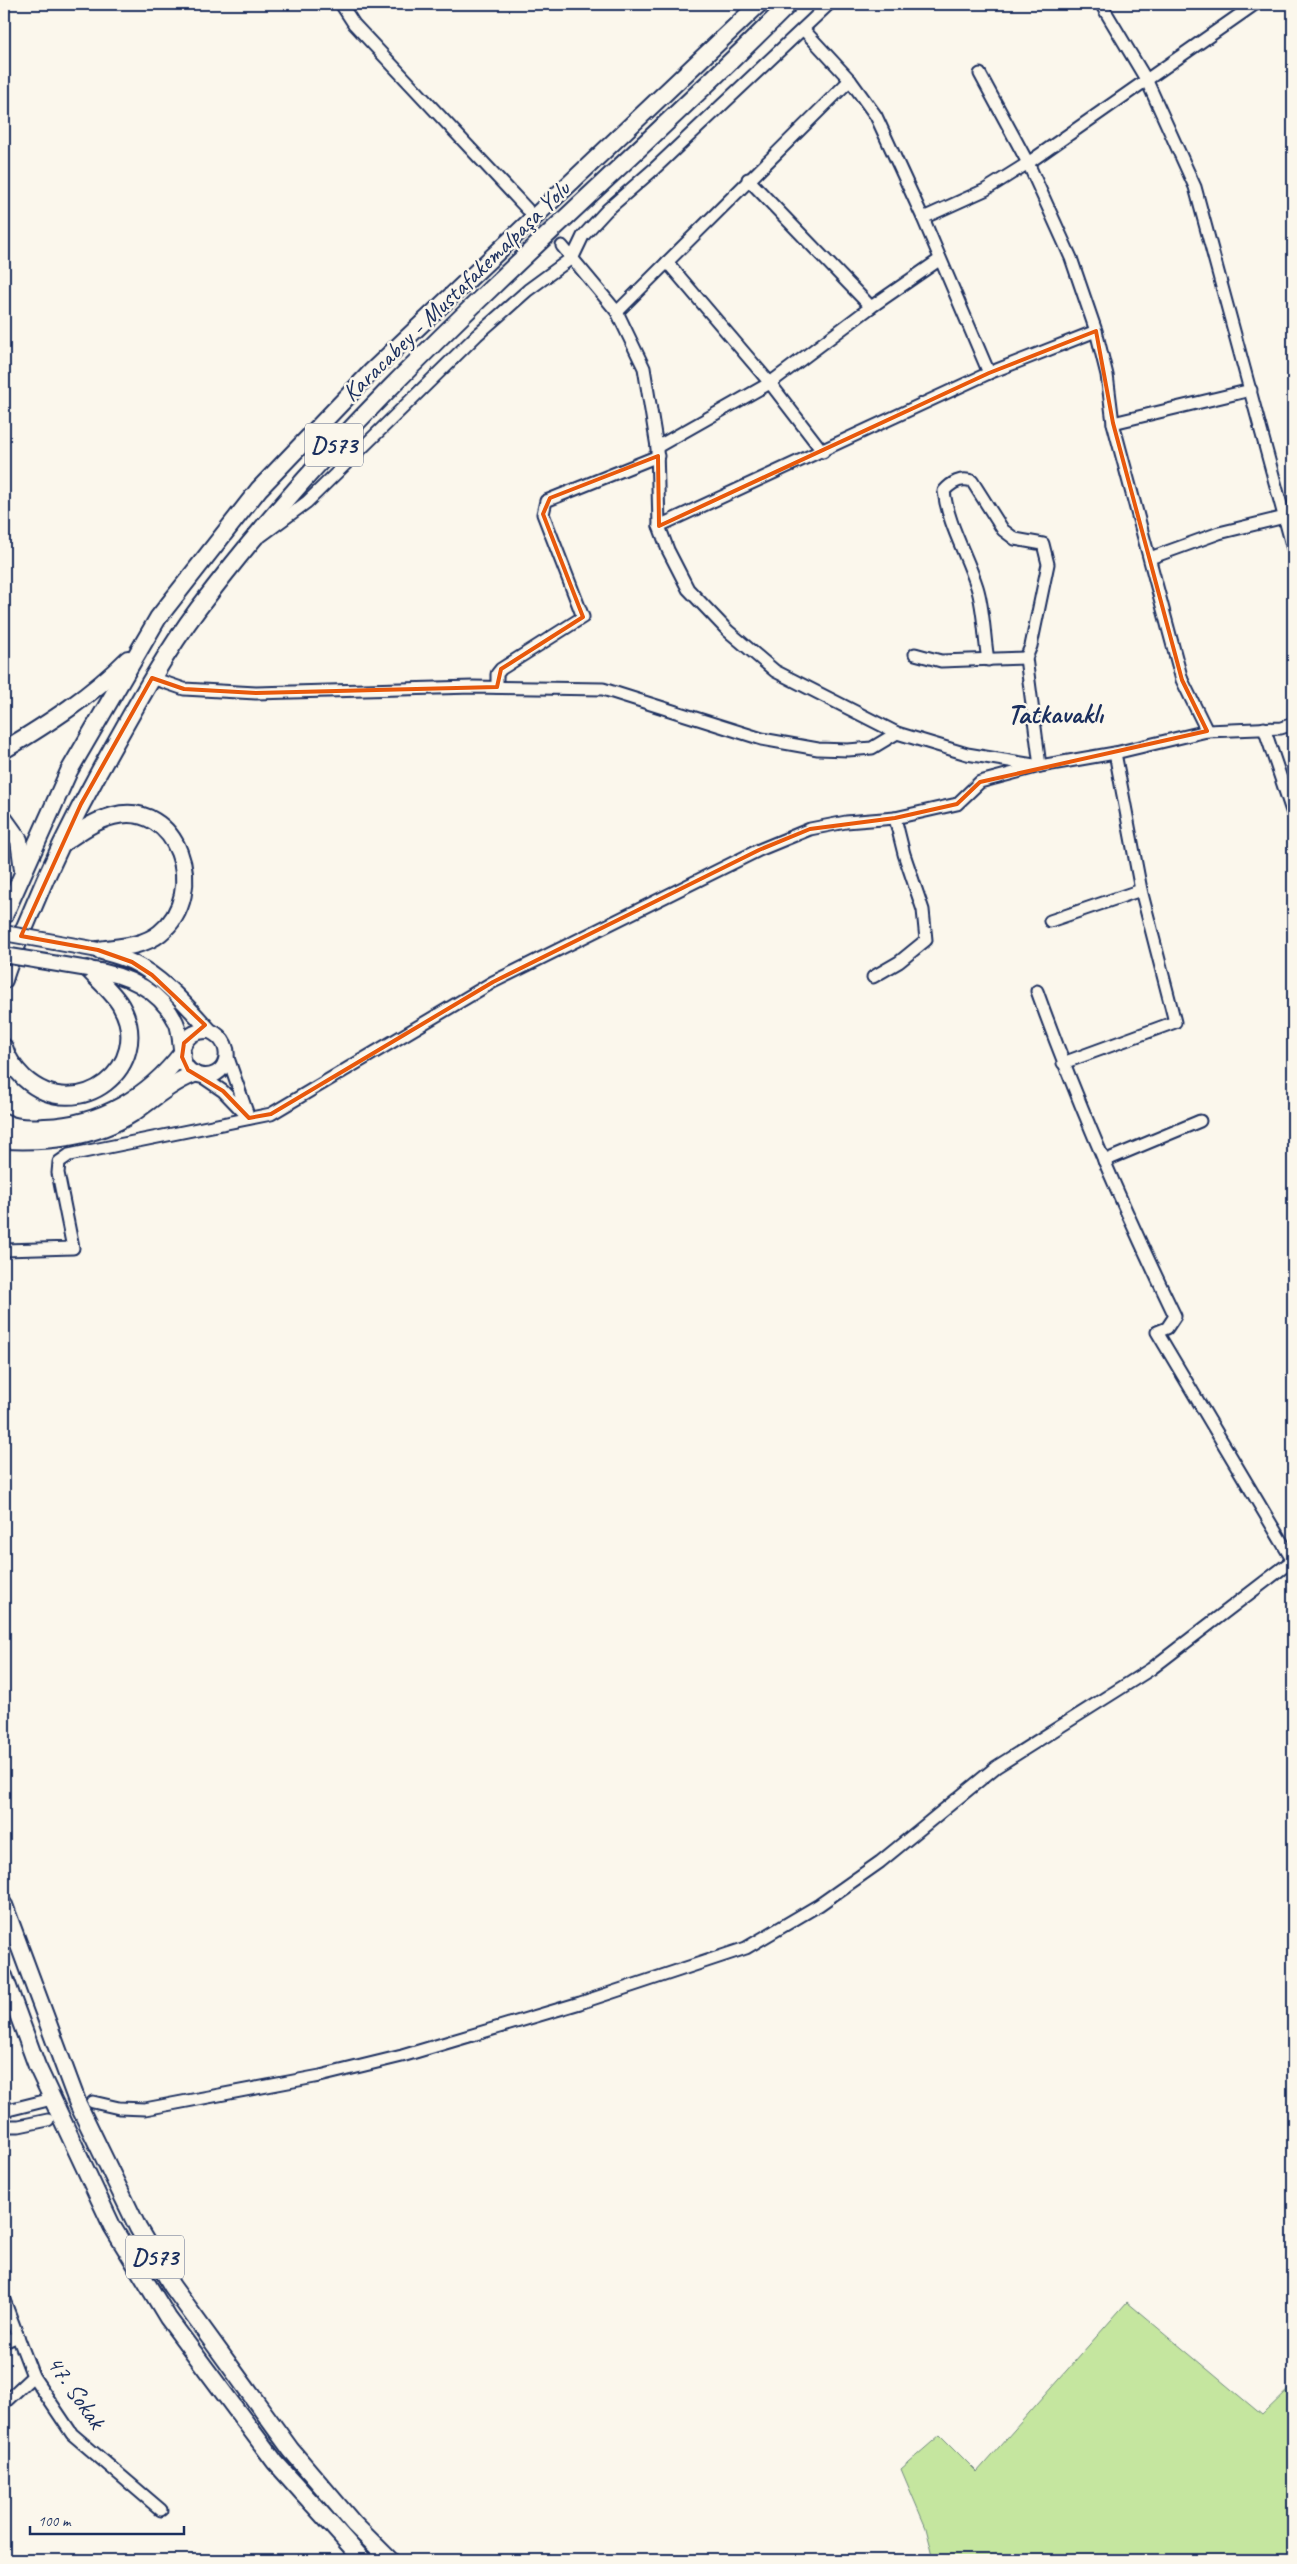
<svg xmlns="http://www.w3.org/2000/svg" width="1297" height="2564" font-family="Caveat,sans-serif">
  <rect width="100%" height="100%" fill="#fbf7ec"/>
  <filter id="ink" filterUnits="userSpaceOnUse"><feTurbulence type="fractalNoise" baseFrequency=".02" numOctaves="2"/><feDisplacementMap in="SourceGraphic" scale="10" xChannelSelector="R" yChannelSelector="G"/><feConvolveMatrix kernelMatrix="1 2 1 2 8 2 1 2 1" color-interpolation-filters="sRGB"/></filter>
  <g filter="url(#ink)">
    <!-- green -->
    <polygon fill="#c5e69f" stroke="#708a7e" points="1127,2302 1262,2415 1293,2385 1293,2560 934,2560 926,2528 901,2469 940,2435 977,2472"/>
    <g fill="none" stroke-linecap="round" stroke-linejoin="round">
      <!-- minor-tunnel -->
      <polyline stroke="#cecfd0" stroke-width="11" stroke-dasharray="11 5.5" stroke-linecap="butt" points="530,212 562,246"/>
      <!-- minor casing -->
      <g stroke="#1b2f5e" stroke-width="15">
        <g id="minor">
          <polyline points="341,4 354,24 527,209"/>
          <polyline points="1101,4 1147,81 1195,187 1293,549"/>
          <polyline points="803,29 850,80 876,116 923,218 989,373"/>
          <polyline points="980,74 1028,163 1071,258 1096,331 1107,375 1113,423 1182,680 1207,731"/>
          <polyline points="748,179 871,307"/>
          <polyline points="923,218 985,190 1028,163 1255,4"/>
          <polyline points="562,246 617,312 644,368 657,447 659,526 668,550 688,589 728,631 775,671 897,733 967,754 1040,766 1115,753 1207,731 1281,728 1293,724"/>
          <polyline points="667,262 770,383 823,452"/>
          <polyline points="617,312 850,80"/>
          <polyline points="1113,423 1251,390"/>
          <polyline points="657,447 770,383 871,307 939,260"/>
          <polyline points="659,526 989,373 1096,331"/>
          <polyline points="261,536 307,502 477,335 528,290 573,257 583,236 607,210 654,169 829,4"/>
          <polyline points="1150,558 1219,533 1293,515"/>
          <polyline points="915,654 941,661 1026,658"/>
          <polyline points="152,678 184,689 256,693 473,687 603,689 762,739 818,749 848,750 872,748 897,733"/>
          <polyline points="497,687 497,674 501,669 583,617 543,514 546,501 658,456"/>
          <polyline points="1264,728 1293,814"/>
          <polyline points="1050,921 1141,890"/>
          <polyline points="873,977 899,962 926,940 923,910 904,854 895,818"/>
          <path d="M1037,991C1077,1102 1124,1210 1175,1316L1167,1328L1157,1332L1293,1561"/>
          <polyline points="1063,1063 1175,1022 1141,890 1115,753"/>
          <polyline points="201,1076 223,1091 249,1118 227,1055"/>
          <polyline points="1104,1161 1200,1121"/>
          <path d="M4,1250L73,1248L58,1173L59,1162L69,1155L271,1114L493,982L759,850L810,829L846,822L895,818L957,804L980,782L1040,766L1026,658L1031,646L1048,564L1043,544L1015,539L1003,530L972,481C961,477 951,483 944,491C948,525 967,555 977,587C984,609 984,637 988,660"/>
          <polyline points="93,2102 119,2108 145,2109 320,2076 402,2056 580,2003 746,1948 819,1905 880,1862 996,1767 1151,1669 1293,1560"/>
          <polyline points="4,2111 52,2099"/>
          <polyline points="4,2126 19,2126 48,2120"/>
          <polyline points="4,2300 33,2376 72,2434 161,2510"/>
          <polyline points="4,2342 18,2336"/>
          <polyline points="4,2403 33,2376"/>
        </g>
      </g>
      <!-- major casing -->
      <g stroke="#1b2f5e" stroke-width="18">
        <g id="major">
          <path d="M88,969C124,974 158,987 176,1022C184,1039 175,1068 198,1075C227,1083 239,1044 210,1031C187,1006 163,977 132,962C122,957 109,954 98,951"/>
          <path d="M182,1050C186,1035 196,1030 210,1031"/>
        </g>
      </g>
      <!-- highway casing -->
      <g stroke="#1b2f5e" stroke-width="20">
        <g id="highway">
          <path d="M4,750C49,723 91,696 128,659"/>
          <polyline points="4,819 19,840 23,870"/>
          <path d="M63,843C79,832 94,821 113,816C177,799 210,892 160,933C143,947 118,947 98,950"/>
          <polyline points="4,916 69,771 158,618 259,489 372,371 759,4"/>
          <path d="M4,980C10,958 21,937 30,915C50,866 73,819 99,772C130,717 160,660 198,609C368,382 590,204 789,4"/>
          <path d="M4,1047C7,1059 15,1069 24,1078C78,1127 155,1066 121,1006C114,993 99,981 88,969"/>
          <path d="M4,1122C15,1129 32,1128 45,1127C101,1125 148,1097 182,1053"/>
          <path d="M4,1140C49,1142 94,1138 133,1113C153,1099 171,1083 194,1074"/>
          <polyline points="4,1905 78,2104 138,2228 172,2286 291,2450 354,2524 390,2560"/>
          <polyline points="4,1976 37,2066 112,2226 168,2318 275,2462 363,2560"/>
        </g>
      </g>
      <!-- minor -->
      <use href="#minor" stroke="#fbf7ec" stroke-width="11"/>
      <!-- major -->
      <use href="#major" stroke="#fbf7ec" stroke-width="14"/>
      <!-- highway -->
      <use href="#highway" stroke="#fbf7ec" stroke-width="16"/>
      <!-- major-bridge casing -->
      <g stroke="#1b2f5e" stroke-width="18" stroke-linecap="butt">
        <g id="major-bridge">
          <polyline points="4,933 98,950"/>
          <polyline points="4,955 88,969"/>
        </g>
      </g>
      <!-- major-bridge -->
      <use href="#major-bridge" stroke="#fbf7ec" stroke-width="14"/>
    </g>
  </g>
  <!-- marked area -->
  <path fill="none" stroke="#e8590c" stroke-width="4" stroke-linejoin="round" d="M1096,331L1113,423L1182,680L1207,731L980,782L957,804L895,818L810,829L759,850L493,982L271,1114L249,1118L223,1091L188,1070L182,1057L184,1043L205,1025L152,975L132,962L98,950L21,936L81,804L152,678L184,689L256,693L497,687L501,669L583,617L543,514L550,498L658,456L659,526L989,373Z"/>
  <g text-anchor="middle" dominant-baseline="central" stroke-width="5" stroke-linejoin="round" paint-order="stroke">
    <!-- shield labels -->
    <g fill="#fbf7ec" stroke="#5e6b89" stroke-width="1">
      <rect x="305" y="423.5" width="58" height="43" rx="4"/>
      <rect x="126" y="2235.5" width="58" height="43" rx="4"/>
    </g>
    <g font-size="24" font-weight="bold" fill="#1b2f5e">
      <text x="334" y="445">D573</text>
      <text x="155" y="2257">D573</text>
    </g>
    <!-- street labels -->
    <g font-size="25" fill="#1b2f5e" stroke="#fbf7ec">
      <text transform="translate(456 291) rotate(-44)">Karacabey - Mustafakemalpaşa Yolu</text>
      <text transform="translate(76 2392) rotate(55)">47. Sokak</text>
    </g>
    <!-- quarter labels -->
    <g font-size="28" font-weight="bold" fill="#1b2f5e" stroke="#fbf7ec">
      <text x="1055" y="713">Tatkavaklı</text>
    </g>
  </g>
  <!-- margin -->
  <rect width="1297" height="2564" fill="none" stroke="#fbf7ec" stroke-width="20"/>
  <rect x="10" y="10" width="1277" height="2544" fill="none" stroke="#1b2f5e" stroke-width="2" filter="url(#ink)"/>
  <!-- scale -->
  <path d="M30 2526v8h154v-8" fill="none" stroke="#1b2f5e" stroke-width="2.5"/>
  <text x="38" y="2526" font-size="15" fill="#1b2f5e" stroke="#fbf7ec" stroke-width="4" paint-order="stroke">100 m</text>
</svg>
